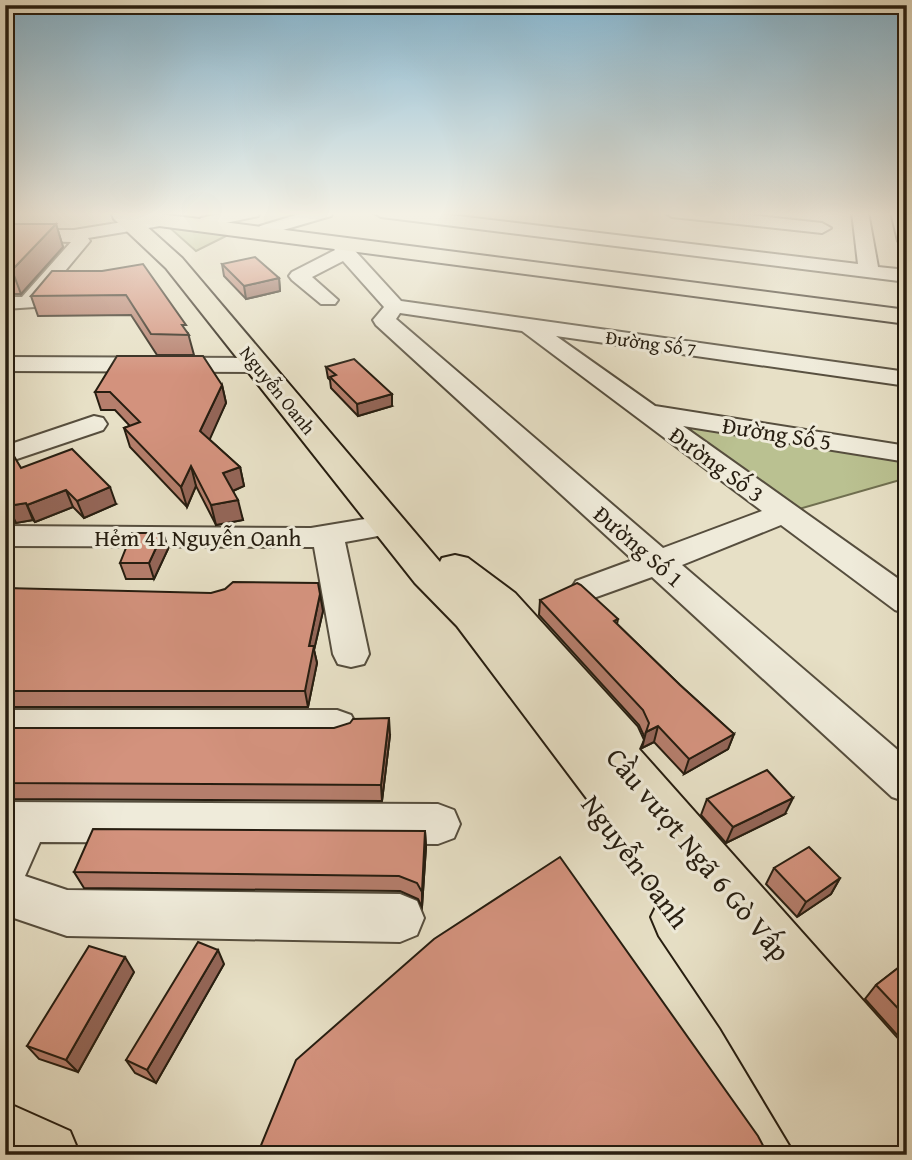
<svg xmlns="http://www.w3.org/2000/svg" width="912" height="1160" font-family="'Gentium Book Plus',serif">
  <rect width="100%" height="100%" fill="#e7e0c6"/>
  <filter id="stains"><feTurbulence type="fractalNoise" baseFrequency=".00286" numOctaves="4"/><feColorMatrix values="0 0 0 0 .2 0 0 0 0 .09 0 0 0 0 .02 0 0 0 .5 -.17"/></filter>
  <radialGradient id="worn" r=".72"><stop offset=".6" stop-color="#630" stop-opacity="0"/><stop offset="1" stop-color="#630" stop-opacity=".3"/></radialGradient>
  <!-- green -->
  <g fill="#bac191" stroke="#706f50" stroke-width="2">
    <polygon points="170,228 228,235 196,251"/>
    <polygon points="647,412 907,454 907,478 785,513"/>
  </g>
  <g fill="none" stroke-linecap="round" stroke-linejoin="round">
    <!-- minor casing -->
    <g stroke="#564e3e" stroke-width="4">
      <g id="minor">
        <polygon points="228,212 260,212 258,216 207,227 198,222 201,218"/>
        <polygon points="306,212 333,212 331,216 266,235 257,230 260,226"/>
        <polygon points="373,212 425,212 858,264 852,212 868,212 878,267 907,270 907,282 381,217"/>
        <polygon points="664,212 722,212 822,223 831,228 822,233 672,217"/>
        <polygon points="891,212 907,212 907,246 898,241"/>
        <polygon points="154,217 163,222 160,226 88,238 90,241 35,307 5,309 5,297 22,297 71,242 5,240 5,230 74,230"/>
        <path d="M340,240L346,241L401,301L907,372V386L556,336L655,406L907,446V462L683,426L907,585V614L895,610L781,525L682,565L907,758V802L892,797L652,577L588,600L576,597L571,589L576,581L633,560L376,325L373,320L384,307L343,261L312,277L338,300L335,304H321L292,280L289,276L292,272L335,250L331,245ZM400,313L522,331L762,511L663,548L396,319Z"/>
        <polygon points="5,357 257,358 265,360 269,365 265,370 257,372 5,371"/>
        <polygon points="94,416 103,418 107,424 103,430 5,463 5,446"/>
        <polygon points="389,515 400,518 404,525 400,532 345,542 369,654 364,664 351,667 338,664 333,654 314,547 5,546 5,526 311,528"/>
        <polygon points="5,710 337,710 351,715 357,726 351,737 337,742 5,742"/>
        <polygon points="5,802 438,804 454,810 460,824 454,838 438,844 40,842 25,876 67,890 400,894 417,901 424,918 417,935 400,942 67,936 5,915"/>
      </g>
    </g>
    <!-- major casing -->
    <g stroke="#261d10" stroke-width="4">
      <g id="major">
        <polygon points="111,212 145,212 907,310 907,324 144,224 182,258 440,562 442,558 455,555 468,558 515,593 637,727 643,740 639,749 907,1050 907,1155 797,1155 721,1028 659,936 651,917 661,897 457,626 415,583 166,268 114,219"/>
        <polygon points="5,1102 70,1131 80,1155 5,1155"/>
      </g>
    </g>
    <!-- minor -->
    <use href="#minor" fill="#efebda" fill-rule="evenodd"/>
    <!-- major -->
    <use href="#major" fill="#e7e0c6" fill-rule="evenodd"/>
  </g>
  <!-- wall -->
  <g fill="#b57e6c" stroke="#261d10" stroke-width="2">
    <polygon points="5,224 56,224 63,247 21,294 5,294"/>
    <polygon points="222,264 279,278 280,291 246,299 224,276"/>
    <polygon points="102,271 188,333 194,355 157,355 131,315 38,316 31,296"/>
    <polygon points="326,367 392,406 358,416 331,388 330,380 328,378"/>
    <polygon points="222,385 226,403 209,439 240,467 244,486 233,491 243,520 216,525 196,486 187,507 130,447 124,428 130,426 115,410 101,410 95,392"/>
    <polygon points="5,446 21,468 116,504 84,518 73,507 35,522 33,520 16,523 12,519 5,522"/>
    <polygon points="163,533 168,549 154,579 126,579 120,563"/>
    <polygon points="5,588 323,611 314,650 317,663 308,707 5,707"/>
    <polygon points="540,600 618,619 617,624 680,685 734,734 728,749 684,774 654,742 642,748 645,738 639,725 539,615"/>
    <polygon points="5,728 390,735 382,801 5,799"/>
    <polygon points="707,799 785,814 726,843 701,815"/>
    <polygon points="425,831 426,847 422,907 418,899 400,891 84,888 74,872"/>
    <polygon points="774,868 840,878 831,894 797,917 766,884"/>
    <polygon points="907,961 907,1046 865,999 876,985"/>
    <polygon points="224,964 156,1083 135,1073 126,1060"/>
    <polygon points="134,972 78,1072 39,1059 27,1046"/>
  </g>
  <!-- shaded-wall -->
  <g fill="#946658" stroke="#261d10" stroke-width="2">
    <polygon points="56,224 63,247 21,294 12,270"/>
    <polygon points="279,278 280,291 246,299 244,286"/>
    <polygon points="222,385 226,403 205,450 200,431"/>
    <polygon points="392,394 392,406 358,416 357,404"/>
    <polygon points="191,466 196,486 187,507 181,487"/>
    <polygon points="240,467 244,486 228,493 223,473"/>
    <polygon points="110,487 116,504 84,518 77,501"/>
    <polygon points="66,490 73,507 35,522 27,505"/>
    <polygon points="238,500 243,520 216,525 211,505"/>
    <polygon points="26,503 33,520 16,523 8,506"/>
    <polygon points="5,504 12,519 5,522"/>
    <polygon points="163,533 168,549 154,579 149,563"/>
    <polygon points="320,594 323,611 314,650 317,663 308,707 305,691 309,646"/>
    <polygon points="389,718 390,735 382,801 381,785"/>
    <polygon points="658,726 654,742 642,748 646,732"/>
    <polygon points="734,734 728,749 684,774 689,759"/>
    <polygon points="793,798 785,814 726,843 733,827"/>
    <polygon points="425,831 426,847 422,907 422,892"/>
    <polygon points="840,878 831,894 797,917 806,902"/>
    <polygon points="218,950 224,964 156,1083 147,1070"/>
    <polygon points="125,957 134,972 78,1072 66,1060"/>
  </g>
  <!-- building -->
  <g fill="#d3927d" stroke="#261d10" stroke-width="2">
    <polygon points="5,224 56,224 12,270 5,270"/>
    <polygon points="255,257 279,278 244,286 222,264"/>
    <polygon points="143,264 186,325 182,325 189,335 151,334 126,295 31,296 52,271 102,271"/>
    <polygon points="117,356 203,356 222,385 200,431 240,467 223,473 238,500 211,505 191,466 181,487 124,428 140,422 110,392 95,392"/>
    <polygon points="354,359 392,394 357,404 330,377 336,375 326,367"/>
    <polygon points="5,446 8,446 21,468 72,449 110,487 77,501 66,490 27,505 26,503 8,506 5,503"/>
    <polygon points="132,533 163,533 149,563 120,563"/>
    <polygon points="233,582 318,583 320,594 309,646 314,646 305,691 5,691 5,588 211,593 225,589"/>
    <polygon points="577,583 581,585 618,619 614,621 680,685 734,734 689,759 658,726 646,732 649,723 643,710 540,600"/>
    <polygon points="389,718 381,785 5,783 5,728 334,728 350,723 353,719"/>
    <polygon points="767,770 793,798 733,827 707,799"/>
    <polygon points="93,829 425,831 422,892 417,883 399,876 74,872"/>
    <polygon points="809,847 840,878 806,902 774,868"/>
    <polygon points="560,857 758,1136 768,1155 257,1155 296,1060 434,939"/>
    <polygon points="198,942 218,950 147,1070 126,1060"/>
    <polygon points="89,946 125,957 66,1060 27,1046"/>
    <polygon points="907,961 907,1018 876,985"/>
  </g>
  <!-- sky -->
  <linearGradient id="sky" x2="0" y2="1"><stop stop-color="#87b8d3"/><stop offset="0.57" stop-color="#f4f1e5"/><stop offset="1" stop-color="#f4f1e5" stop-opacity="0"/></linearGradient>
  <rect width="912" height="375" fill="url(#sky)"/>
  <g text-anchor="middle" dominant-baseline="central" stroke-width="6" stroke-linejoin="round" paint-order="stroke">
    <!-- far-street labels -->
    <g font-size="19" fill="#261d10" stroke="#efebda">
      <text transform="translate(651 343) rotate(8)">Đường Số 7</text>
      <text transform="translate(278 390) rotate(51)">Nguyễn Oanh</text>
    </g>
    <!-- street labels -->
    <g font-size="23" fill="#261d10" stroke="#efebda">
      <text transform="translate(777 433) rotate(9)">Đường Số 5</text>
      <text transform="translate(717 464) rotate(36)">Đường Số 3</text>
      <text x="198" y="537">Hẻm 41 Nguyễn Oanh</text>
      <text transform="translate(639 546) rotate(41)">Đường Số 1</text>
    </g>
    <!-- near-street labels -->
    <g font-size="28" fill="#261d10" stroke="#efebda">
      <text transform="translate(699 854) rotate(50)">Cầu vượt Ngã 6 Gò Vấp</text>
      <text transform="translate(636 861) rotate(53)">Nguyễn Oanh</text>
    </g>
  </g>
  <!-- margin -->
  <rect width="912" height="1160" fill="none" stroke="#e7e0c6" stroke-width="28"/>
  <rect x="7" y="7" width="898" height="1146" fill="none" stroke="#261d10" stroke-width="3.5"/>
  <rect x="14" y="14" width="884" height="1132" fill="none" stroke="#261d10" stroke-width="2"/>
  <rect width="100%" height="100%" filter="url(#stains)"/>
  <rect width="100%" height="100%" fill="url(#worn)"/>
</svg>
